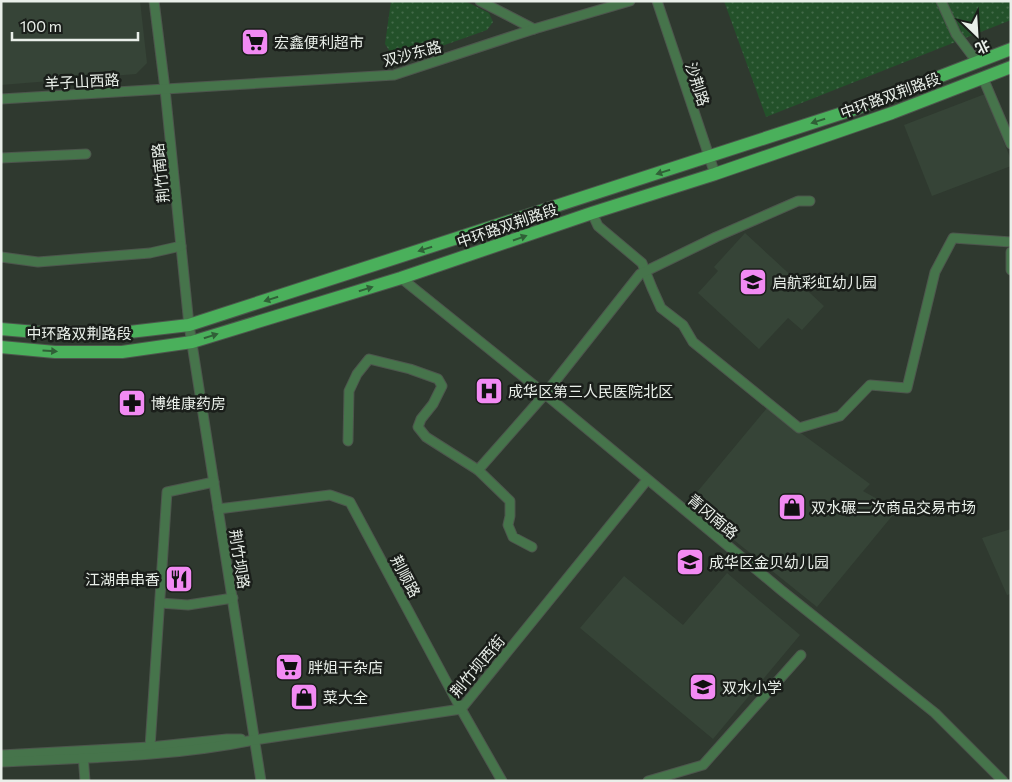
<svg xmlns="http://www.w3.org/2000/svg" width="1012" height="782" font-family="Commissioner,'Noto Sans SC',sans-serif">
  <defs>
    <pattern id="park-dots" width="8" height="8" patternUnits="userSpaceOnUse" patternTransform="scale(1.25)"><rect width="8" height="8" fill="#23512a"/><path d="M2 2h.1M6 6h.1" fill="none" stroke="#436a49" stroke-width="1.8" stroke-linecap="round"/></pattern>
  </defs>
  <rect width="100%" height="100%" fill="#2f392f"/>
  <!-- built -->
  <g fill="#364437">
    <polygon points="1,1 140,1 147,63 136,74 1,85"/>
    <polygon points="985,94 1011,160 1011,166 932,196 904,125"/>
    <polygon points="745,233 824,306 802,330 788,318 759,349 698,293 718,271 714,267"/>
    <polygon points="767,408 870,484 863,491 897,510 817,607 688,503"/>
    <polygon points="1011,529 1011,594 1007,595 982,538"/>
    <polygon points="727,573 800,635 713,739 580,628 624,576 683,625"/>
  </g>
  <!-- park -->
  <g fill="url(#park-dots)">
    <polygon points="391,1 465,1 489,13 493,22 487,30 411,57 391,53 385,44"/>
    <polygon points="724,1 1011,1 1011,20 766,117"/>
  </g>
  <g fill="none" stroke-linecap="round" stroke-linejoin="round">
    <!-- minor casing -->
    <g stroke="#4d564d" stroke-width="11">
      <g id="minor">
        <polyline points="154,1 165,89 189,325 261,781"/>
        <polyline points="480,1 534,29"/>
        <polyline points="657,1 715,174"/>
        <polyline points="941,1 956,34 978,63"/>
        <polyline points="983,78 1011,144"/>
        <polyline points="1,99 394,75 534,29 630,1"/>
        <polyline points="1,158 86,154"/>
        <polyline points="592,213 598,226 642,263 652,288 661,308 683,325 693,342 799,428 840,416 870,385 907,388 935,272 953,238 1011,242"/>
        <polyline points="1011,252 1011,270"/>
        <polyline points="1,257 38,262 150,253 181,246"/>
        <polyline points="401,278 545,394 781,590 935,713 1003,781"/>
        <polyline points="348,441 349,391 357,374 369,359 410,369 438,379 442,386 433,404 421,419 418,427 426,437 478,470 510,501 510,516 508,525 513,537 532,547"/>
        <polyline points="478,470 545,394 640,274 716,237 798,201 810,201"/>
        <polyline points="218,509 330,495 350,502 461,709 502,781"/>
        <polyline points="160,603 188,605 233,598"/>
        <polyline points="150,747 167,492 214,482"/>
        <polyline points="83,754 85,781"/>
        <polyline points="1,755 150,747 227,739 241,739"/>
        <path d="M1,762C85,758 171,757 254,740L461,709L647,480"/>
        <polyline points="648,781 703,765 801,655"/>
      </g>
    </g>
    <!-- primary casing -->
    <g stroke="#4d564d" stroke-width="14">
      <g id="primary">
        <polyline points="1,329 36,332 121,333 189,325 858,108 1011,49"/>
        <polyline points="1,347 55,352 122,352 192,342 401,278 592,213 715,174 892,113 1011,67"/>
      </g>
    </g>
    <!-- minor -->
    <use href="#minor" stroke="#46744b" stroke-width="9"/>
    <!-- primary -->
    <use href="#primary" stroke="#4ab05b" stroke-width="12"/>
  </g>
  <!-- one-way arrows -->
  <defs><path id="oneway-solid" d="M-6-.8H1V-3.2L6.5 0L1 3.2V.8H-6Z" transform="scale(1.25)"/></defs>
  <g fill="#306037">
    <use href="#oneway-solid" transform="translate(818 121) rotate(162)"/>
    <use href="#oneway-solid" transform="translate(663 172) rotate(162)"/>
    <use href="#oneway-solid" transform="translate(520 238) rotate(-19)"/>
    <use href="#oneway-solid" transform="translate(425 249) rotate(162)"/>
    <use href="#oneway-solid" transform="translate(366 289) rotate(-17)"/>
    <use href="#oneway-solid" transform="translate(271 299) rotate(162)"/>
    <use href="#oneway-solid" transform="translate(211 336) rotate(-17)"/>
    <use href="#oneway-solid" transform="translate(50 351) rotate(4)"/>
  </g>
  <!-- icons -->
  <defs>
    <g id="supermarket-square" transform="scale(1.4375)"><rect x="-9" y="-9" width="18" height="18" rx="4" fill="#f28af3" stroke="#1a1e1a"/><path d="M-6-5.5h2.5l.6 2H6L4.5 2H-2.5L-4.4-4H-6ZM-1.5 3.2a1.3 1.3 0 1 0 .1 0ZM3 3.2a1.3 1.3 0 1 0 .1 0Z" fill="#111"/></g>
    <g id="school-square" transform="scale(1.4375)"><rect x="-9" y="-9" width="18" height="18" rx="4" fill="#f28af3" stroke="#1a1e1a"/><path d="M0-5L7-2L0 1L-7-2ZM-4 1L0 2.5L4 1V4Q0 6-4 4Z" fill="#111"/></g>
    <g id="hospital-square" transform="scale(1.4375)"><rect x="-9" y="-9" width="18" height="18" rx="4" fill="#f28af3" stroke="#1a1e1a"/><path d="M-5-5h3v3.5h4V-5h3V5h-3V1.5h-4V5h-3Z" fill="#111"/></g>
    <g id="pharmacy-square" transform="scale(1.4375)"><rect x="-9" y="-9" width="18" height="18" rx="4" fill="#f28af3" stroke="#1a1e1a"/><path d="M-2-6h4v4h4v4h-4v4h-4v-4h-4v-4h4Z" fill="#111"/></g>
    <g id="shop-square" transform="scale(1.4375)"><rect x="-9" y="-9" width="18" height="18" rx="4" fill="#f28af3" stroke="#1a1e1a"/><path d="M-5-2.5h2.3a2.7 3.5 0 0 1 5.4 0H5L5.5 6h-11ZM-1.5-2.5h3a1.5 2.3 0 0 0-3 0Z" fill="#111"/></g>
    <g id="restaurant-square" transform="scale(1.4375)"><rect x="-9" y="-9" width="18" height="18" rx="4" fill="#f28af3" stroke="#1a1e1a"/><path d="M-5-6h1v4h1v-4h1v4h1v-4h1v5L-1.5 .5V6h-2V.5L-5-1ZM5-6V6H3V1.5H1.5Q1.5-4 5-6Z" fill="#111"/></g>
  </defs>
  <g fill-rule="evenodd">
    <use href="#supermarket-square" x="255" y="42"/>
    <use href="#school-square" x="753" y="282"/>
    <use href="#hospital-square" x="489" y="391"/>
    <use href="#pharmacy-square" x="132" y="403"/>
    <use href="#shop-square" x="792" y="507"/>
    <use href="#school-square" x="690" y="562"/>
    <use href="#restaurant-square" x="179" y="579"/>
    <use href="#supermarket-square" x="289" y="667"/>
    <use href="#school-square" x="703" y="687"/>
    <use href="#shop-square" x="304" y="697"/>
  </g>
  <g text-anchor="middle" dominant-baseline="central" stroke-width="5" stroke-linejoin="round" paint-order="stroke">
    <!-- poi labels -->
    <g font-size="15" fill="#e9efe9" stroke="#1a1e1a" text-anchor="start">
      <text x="274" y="42">宏鑫便利超市</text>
      <text x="772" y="282">启航彩虹幼儿园</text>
      <text x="508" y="391">成华区第三人民医院北区</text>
      <text x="151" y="403">博维康药房</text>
      <text x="811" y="507">双水碾二次商品交易市场</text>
      <text x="709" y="562">成华区金贝幼儿园</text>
      <text x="160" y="579" text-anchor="end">江湖串串香</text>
      <text x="308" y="667">胖姐干杂店</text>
      <text x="722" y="687">双水小学</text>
      <text x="323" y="697">菜大全</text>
    </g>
    <!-- street labels -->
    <g font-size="15" fill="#e9efe9" stroke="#1a1e1a">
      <text transform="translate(412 53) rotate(-15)">双沙东路</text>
      <text transform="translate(82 81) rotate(-3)">羊子山西路</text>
      <text transform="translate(698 84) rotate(72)">沙荆路</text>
      <text transform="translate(890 95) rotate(-20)">中环路双荆路段</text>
      <text transform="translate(160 173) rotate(-96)">荆竹南路</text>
      <text transform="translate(507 225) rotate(-19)">中环路双荆路段</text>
      <text x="79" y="333">中环路双荆路段</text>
      <text transform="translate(713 516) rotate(40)">青冈南路</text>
      <text transform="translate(240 559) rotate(81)">荆竹坝路</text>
      <text transform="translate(406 576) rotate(62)">荆顺路</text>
      <text transform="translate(477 666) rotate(-50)">荆竹坝西街</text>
    </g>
  </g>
  <!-- border -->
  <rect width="1012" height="782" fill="none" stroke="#e9efe9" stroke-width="5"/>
  <!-- north arrow -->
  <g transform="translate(977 35) rotate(155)" stroke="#1a1e1a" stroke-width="4" paint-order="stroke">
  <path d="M0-4L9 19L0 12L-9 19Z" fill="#e9efe9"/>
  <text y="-8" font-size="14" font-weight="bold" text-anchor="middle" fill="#e9efe9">北</text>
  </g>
  <!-- scale -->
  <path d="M12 32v8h126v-8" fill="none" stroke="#e9efe9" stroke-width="2.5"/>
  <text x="20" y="32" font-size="15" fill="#e9efe9" stroke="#1a1e1a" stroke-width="4" paint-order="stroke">100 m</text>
</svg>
